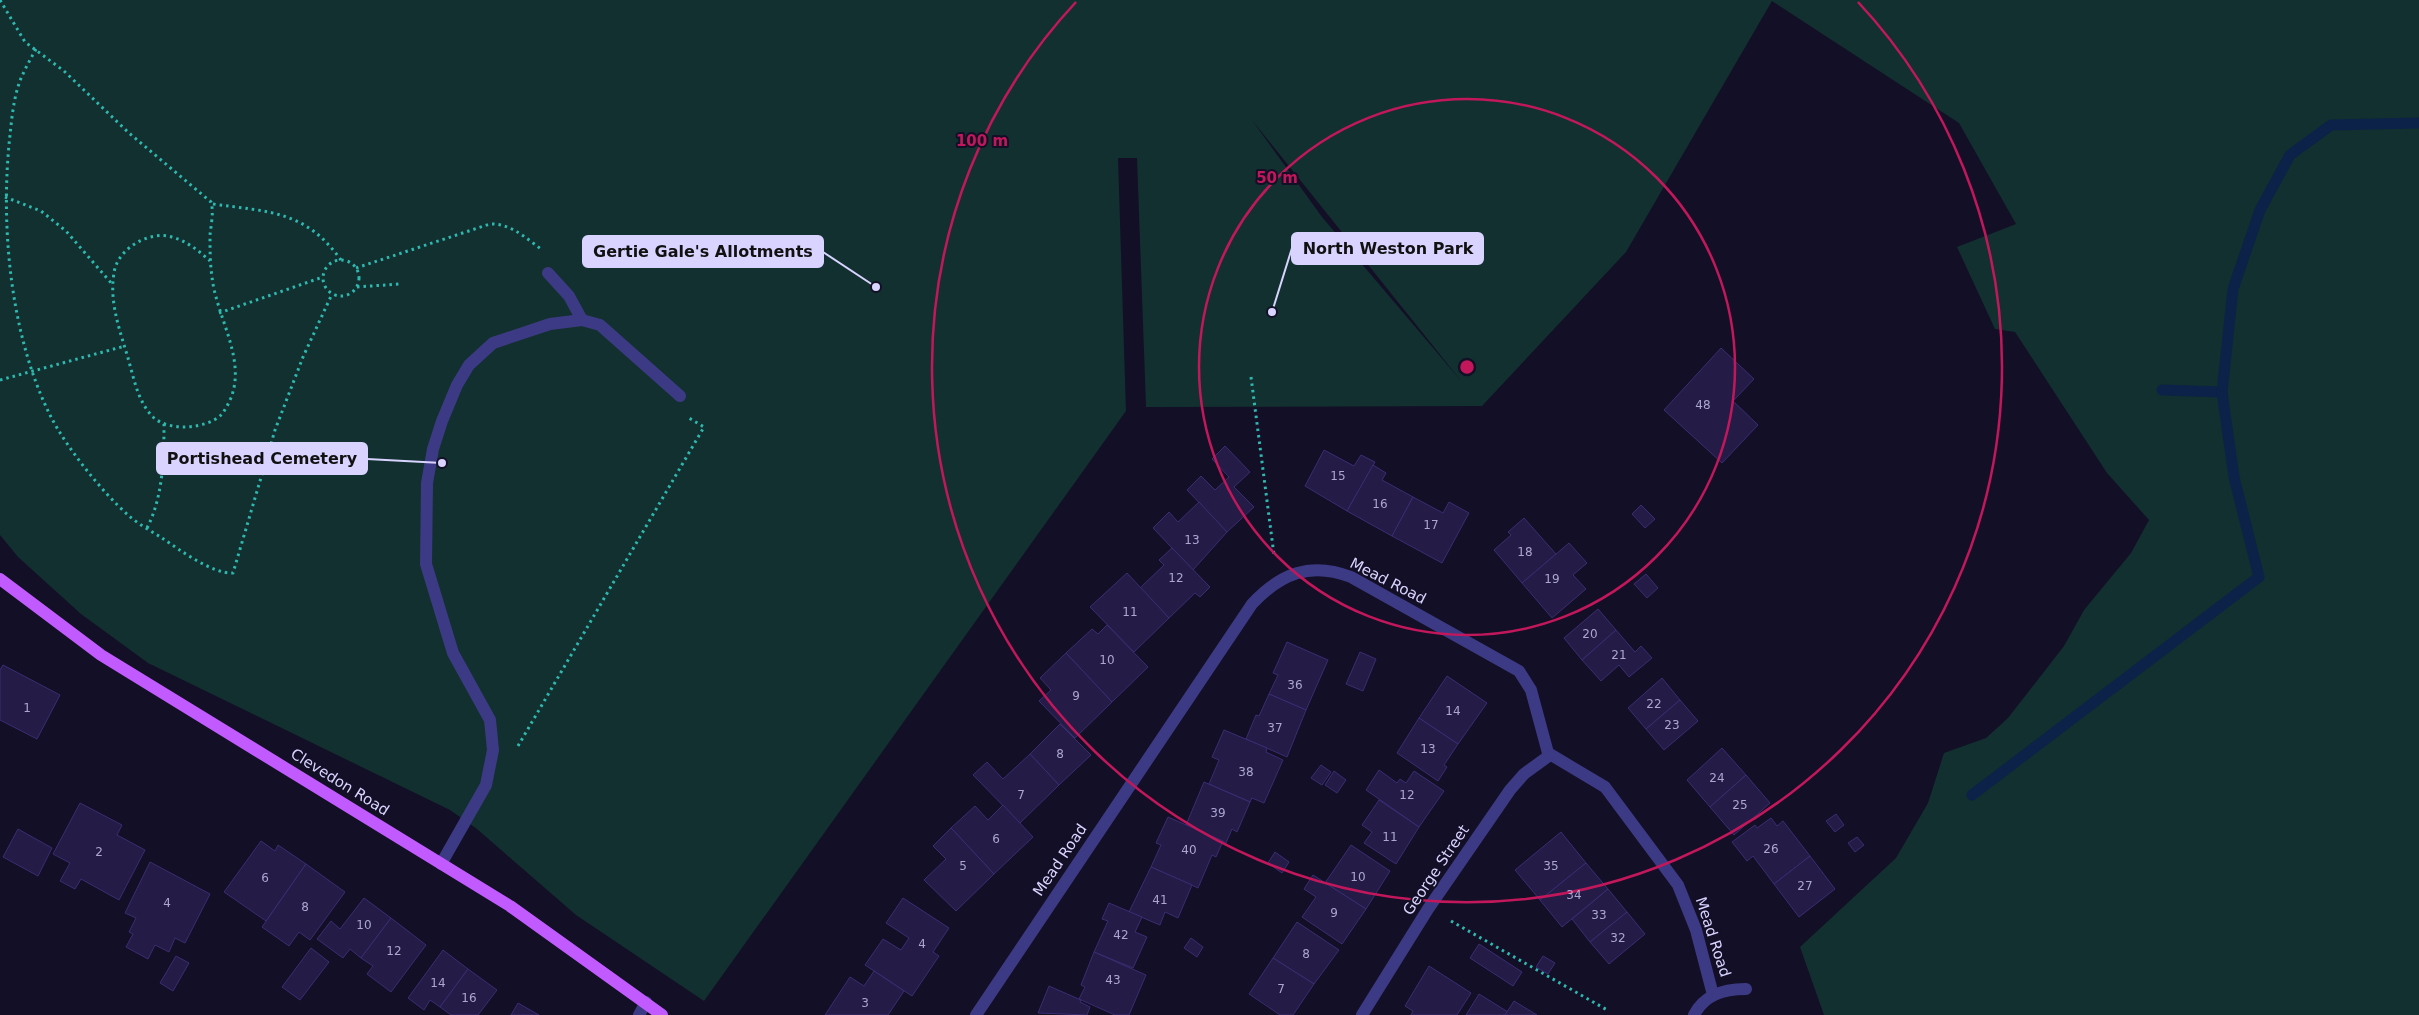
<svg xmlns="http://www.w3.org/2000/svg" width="2419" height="1015" font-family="'DejaVu Sans',sans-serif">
  <rect width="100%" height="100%" fill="#130f26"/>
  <!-- green -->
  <path fill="#12302f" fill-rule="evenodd" d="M0,0H2419V1015H1824L1800,947L1896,858L1928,803L1944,753L1986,738L2008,718L2064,646L2084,610L2131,553L2149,520L2107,473L2015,332L1995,329L1957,247L2016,224L1959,123L1772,1L1626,252L1482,406L1146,407L1137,158H1118L1126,411L704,1001L576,915L477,829L450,810L148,663L81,614L18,557L0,535ZM1252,120L1462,382L1322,217Z"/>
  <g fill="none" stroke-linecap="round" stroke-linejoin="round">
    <!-- stream -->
    <g stroke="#0c2248" stroke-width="11">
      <polyline points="2162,390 2222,392"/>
      <polyline points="1972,795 2259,577 2234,477 2222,392 2233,289 2260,210 2290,155 2331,125 2419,123"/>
    </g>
  </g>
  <!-- building -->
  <g fill="#241b47" stroke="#3b2d73">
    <polygon points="1721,348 1754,379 1733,401 1758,425 1722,463 1664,410"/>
    <polygon points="1225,446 1250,472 1234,487 1254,507 1227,532 1187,490 1201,476 1215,490 1229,477 1212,459"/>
    <polygon points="1324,450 1354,466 1361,455 1375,462 1347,511 1305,486"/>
    <polygon points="1373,465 1386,473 1382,480 1413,497 1392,536 1347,511"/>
    <polygon points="1413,497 1443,513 1449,502 1469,513 1442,563 1392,536"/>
    <polygon points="1199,502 1227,532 1193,570 1153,528 1169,512 1178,522"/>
    <polygon points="1641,505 1655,519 1645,528 1632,514"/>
    <polygon points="1524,518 1556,554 1522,583 1494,550 1511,535 1508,532"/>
    <polygon points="1569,543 1587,563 1573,575 1586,589 1552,618 1522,583"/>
    <polygon points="1172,548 1210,587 1200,597 1195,593 1169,618 1140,588 1164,565 1159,560"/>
    <polygon points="1127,573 1169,618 1134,652 1090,607"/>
    <polygon points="1646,574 1658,588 1647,598 1634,584"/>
    <polygon points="1598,609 1616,630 1582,660 1564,638"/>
    <polygon points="1107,625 1148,667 1112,702 1066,653 1092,629 1098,634"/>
    <polygon points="1616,630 1635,652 1641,646 1652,658 1629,677 1619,665 1601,681 1582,660"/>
    <polygon points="1287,642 1328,660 1306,710 1269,694 1278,675 1273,673"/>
    <polygon points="1360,652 1376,659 1363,691 1346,684"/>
    <polygon points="1066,653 1112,702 1075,738 1039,701 1051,690 1040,678"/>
    <polygon points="3,665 60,695 37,739 0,720 0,670"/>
    <polygon points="1447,676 1487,703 1458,744 1419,718"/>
    <polygon points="1662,678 1680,700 1646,729 1628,708"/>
    <polygon points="1269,694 1306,710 1287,757 1246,739 1256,715 1259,716"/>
    <polygon points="1680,700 1698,721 1664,750 1646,729"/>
    <polygon points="1419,718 1458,744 1444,765 1447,767 1438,781 1397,753"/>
    <polygon points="1060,724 1091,755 1059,785 1030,754"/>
    <polygon points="1224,730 1267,748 1266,752 1283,760 1264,803 1252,798 1250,802 1209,784 1219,760 1212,757"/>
    <polygon points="1722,748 1746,775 1710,807 1687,780"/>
    <polygon points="1030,754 1059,785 1020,823 973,775 987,762 1003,779"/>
    <polygon points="1321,765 1331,772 1322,785 1311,778"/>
    <polygon points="1379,770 1397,783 1400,779 1406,783 1414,771 1444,791 1419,827 1366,790"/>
    <polygon points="1334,771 1346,780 1337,793 1325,785"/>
    <polygon points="1746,775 1770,803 1734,835 1710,807"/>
    <polygon points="1204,782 1250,802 1237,832 1232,829 1226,843 1186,825"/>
    <polygon points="1379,800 1419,827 1396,864 1364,843 1372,832 1362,825"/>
    <polygon points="80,803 122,825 117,835 145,850 119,900 81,879 75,889 60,881 70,863 53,854"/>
    <polygon points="1003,805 1033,837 994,874 951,828 975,806 988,820"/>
    <polygon points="1836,814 1844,825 1835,832 1826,821"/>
    <polygon points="1168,817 1223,841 1216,857 1212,855 1198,888 1151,867 1161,845 1156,843"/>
    <polygon points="1771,818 1777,826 1783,821 1810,856 1774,884 1753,856 1747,861 1732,842 1755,825 1757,828"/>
    <polygon points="951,828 994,874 956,911 924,880 946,859 933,846"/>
    <polygon points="18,829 52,848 38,876 3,857"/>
    <polygon points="1561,832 1586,863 1540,900 1515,870"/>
    <polygon points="1857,837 1864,845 1855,852 1848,843"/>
    <polygon points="261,841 275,851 278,845 306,864 266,921 224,892"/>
    <polygon points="1351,845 1390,871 1366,909 1325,883"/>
    <polygon points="1275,852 1289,862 1282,873 1268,863"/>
    <polygon points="1810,856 1835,889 1799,917 1774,884"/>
    <polygon points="150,862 210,894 185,943 175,938 169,952 155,945 148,959 126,947 133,934 129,932 136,918 125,913"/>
    <polygon points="1586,863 1608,889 1562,927 1540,900"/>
    <polygon points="306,864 345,892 310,940 299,932 289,946 262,927"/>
    <polygon points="1151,867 1192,885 1178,918 1165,912 1160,925 1129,912"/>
    <polygon points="1313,875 1366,909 1342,944 1302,917 1316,897 1304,889"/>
    <polygon points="1608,889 1627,912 1590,942 1572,919"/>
    <polygon points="364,898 391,918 361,958 350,949 343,958 317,939 331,921 340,929"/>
    <polygon points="903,898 949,928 933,952 939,956 912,996 865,965 883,939 901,950 909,938 886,923"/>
    <polygon points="1109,903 1142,917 1135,932 1147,937 1133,968 1094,952 1108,921 1102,919"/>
    <polygon points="1627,912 1645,934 1609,964 1590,942"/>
    <polygon points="391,918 426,945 391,992 367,974 373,966 361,958"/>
    <polygon points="1297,922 1339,950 1314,984 1273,958"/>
    <polygon points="1191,938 1203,947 1197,957 1184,948"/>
    <polygon points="1479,944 1522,972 1513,986 1470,958"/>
    <polygon points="311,948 329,962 300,1000 282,987"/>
    <polygon points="443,950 468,969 440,1007 430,1000 424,1010 408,998"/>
    <polygon points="1094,952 1146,975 1129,1015 1115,1015 1079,999 1085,987 1081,985"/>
    <polygon points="176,956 189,963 173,991 160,983"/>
    <polygon points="1543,956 1555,963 1548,974 1536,967"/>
    <polygon points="1273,958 1314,984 1293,1015 1280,1015 1249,994"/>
    <polygon points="1429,966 1471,993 1457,1015 1411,1015 1413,1011 1405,1006"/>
    <polygon points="468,969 497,990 478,1015 451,1015 440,1007"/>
    <polygon points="874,971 904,991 888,1015 825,1015 850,977 864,986"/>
    <polygon points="1049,986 1081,1000 1080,1002 1090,1007 1087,1015 1038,1013"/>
    <polygon points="1479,994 1508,1012 1505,1015 1466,1015"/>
    <polygon points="1514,1001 1537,1015 1505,1015"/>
    <polygon points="518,1003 539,1015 511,1015"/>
  </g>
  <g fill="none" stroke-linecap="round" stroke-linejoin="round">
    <!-- path -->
    <g stroke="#2fb8b0" stroke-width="3" stroke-dasharray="2.5 4" stroke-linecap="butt">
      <path d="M0,0L25,42L64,71L129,133L211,202C214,212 211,225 210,235C210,249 210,263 212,277C216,315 245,357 232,395C230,401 225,411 221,415C206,429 169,432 153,417C138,402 134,379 128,358C120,331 109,302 114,273C117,249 149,230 172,237C187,241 199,251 210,261"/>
      <path d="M36,49C31,58 26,67 22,76C14,94 12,116 10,135C0,224 10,336 51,417C67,448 102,492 128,515C138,524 151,531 162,538C180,550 212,574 233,573L275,430L303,357L332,294"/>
      <polyline points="5,197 41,211 66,231 112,284"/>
      <path d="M213,204C269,212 305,210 341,260"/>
      <circle cx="341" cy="278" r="18"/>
      <path d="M356,268L490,224C510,223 526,238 541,249"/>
      <polyline points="357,287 399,284"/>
      <polyline points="219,313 323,277"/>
      <polyline points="1251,377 1274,555"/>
      <polyline points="0,380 125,346"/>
      <path d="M147,528C163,497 164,458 164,424"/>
      <polyline points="518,746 704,427 689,418"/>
      <polyline points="1451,921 1609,1011"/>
    </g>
    <!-- minor -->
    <g stroke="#3d3a85" stroke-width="12">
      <polyline points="548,273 569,296 582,320"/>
      <polyline points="441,864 486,785 493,750 490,720 453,653 426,564 427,483 433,449 442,421 457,385 469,365 493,343 550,324 582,320 600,325 680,396"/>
      <polyline points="639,1015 646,1002"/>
      <path d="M976,1015L1252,604C1280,574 1310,561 1351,577L1519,671L1531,690L1548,753L1605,787L1678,885L1696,930L1713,995"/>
      <polyline points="1362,1015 1428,909 1510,790 1524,774 1550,755"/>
      <path d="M1694,1015C1704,995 1723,989 1746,989"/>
    </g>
    <!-- major -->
    <polyline stroke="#c25bff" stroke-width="12" points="0,579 101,655 510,906 662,1015"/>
  </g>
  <!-- distance rings -->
  <g fill="none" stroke="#c2185b" stroke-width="2.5">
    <circle cx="1467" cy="367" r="268"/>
    <path d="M1858 2A535 535 0 1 1 1076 2"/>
  </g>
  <g text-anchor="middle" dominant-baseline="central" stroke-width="4" stroke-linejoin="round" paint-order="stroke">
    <!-- number labels -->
    <g font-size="12" fill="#aca6d1">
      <text x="1703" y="405">48</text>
      <text x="1338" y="476">15</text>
      <text x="1380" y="504">16</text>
      <text x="1431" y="525">17</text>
      <text x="1192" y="540">13</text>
      <text x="1525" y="552">18</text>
      <text x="1176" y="578">12</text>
      <text x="1552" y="579">19</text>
      <text x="1130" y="612">11</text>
      <text x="1590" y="634">20</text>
      <text x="1619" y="655">21</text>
      <text x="1107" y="660">10</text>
      <text x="1295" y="685">36</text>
      <text x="1076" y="696">9</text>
      <text x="1654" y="704">22</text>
      <text x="27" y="708">1</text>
      <text x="1453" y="711">14</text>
      <text x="1672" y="725">23</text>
      <text x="1275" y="728">37</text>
      <text x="1428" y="749">13</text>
      <text x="1060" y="754">8</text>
      <text x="1246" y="772">38</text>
      <text x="1717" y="778">24</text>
      <text x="1021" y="795">7</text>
      <text x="1407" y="795">12</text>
      <text x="1740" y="805">25</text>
      <text x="1218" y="813">39</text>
      <text x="1390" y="837">11</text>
      <text x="996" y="839">6</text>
      <text x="1771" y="849">26</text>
      <text x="1189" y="850">40</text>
      <text x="99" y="852">2</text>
      <text x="963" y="866">5</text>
      <text x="1551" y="866">35</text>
      <text x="1358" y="877">10</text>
      <text x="265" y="878">6</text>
      <text x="1805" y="886">27</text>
      <text x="1574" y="895">34</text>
      <text x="1160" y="900">41</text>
      <text x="167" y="903">4</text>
      <text x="305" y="907">8</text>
      <text x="1334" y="913">9</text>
      <text x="1599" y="915">33</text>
      <text x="364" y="925">10</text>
      <text x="1121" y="935">42</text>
      <text x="1618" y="938">32</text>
      <text x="922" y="944">4</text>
      <text x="394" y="951">12</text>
      <text x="1306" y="954">8</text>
      <text x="1113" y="980">43</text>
      <text x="438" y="983">14</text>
      <text x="1281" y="989">7</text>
      <text x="469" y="998">16</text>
      <text x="865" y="1003">3</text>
    </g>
    <!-- street labels -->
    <g font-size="15" fill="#d9d4ff" stroke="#130f26">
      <text transform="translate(1388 581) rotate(27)">Mead Road</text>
      <text transform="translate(340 782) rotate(32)">Clevedon Road</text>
      <text transform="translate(1060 860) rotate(-56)">Mead Road</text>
      <text transform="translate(1436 870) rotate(-56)">George Street</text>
      <text transform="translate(1713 937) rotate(72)">Mead Road</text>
    </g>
  </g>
  <circle cx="1467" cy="367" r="8" fill="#c2185b" stroke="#130f26" stroke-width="2.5"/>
  <g font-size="15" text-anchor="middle" font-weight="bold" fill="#c2185b" stroke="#130f26" stroke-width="4" stroke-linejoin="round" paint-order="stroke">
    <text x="982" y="146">100 m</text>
    <text x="1277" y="183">50 m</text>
  </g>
  <!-- callouts -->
  <path fill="none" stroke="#d9d4ff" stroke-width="2" d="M1272 312L1292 248M876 287L823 252M442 463L367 459"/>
  <g fill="#d9d4ff" stroke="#130f26" stroke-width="2">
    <circle cx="1272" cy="312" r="5"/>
    <circle cx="876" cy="287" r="5"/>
    <circle cx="442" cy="463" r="5"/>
  </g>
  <g fill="#d9d4ff" stroke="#d9d4ff" stroke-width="2">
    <rect x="1292" y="233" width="191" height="31" rx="5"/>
    <rect x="583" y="236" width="240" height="31" rx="5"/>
    <rect x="157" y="443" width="210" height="31" rx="5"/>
  </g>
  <g font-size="16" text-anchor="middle" font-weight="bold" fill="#111">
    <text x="1388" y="254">North Weston Park</text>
    <text x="703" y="257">Gertie Gale's Allotments</text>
    <text x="262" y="464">Portishead Cemetery</text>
  </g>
</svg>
